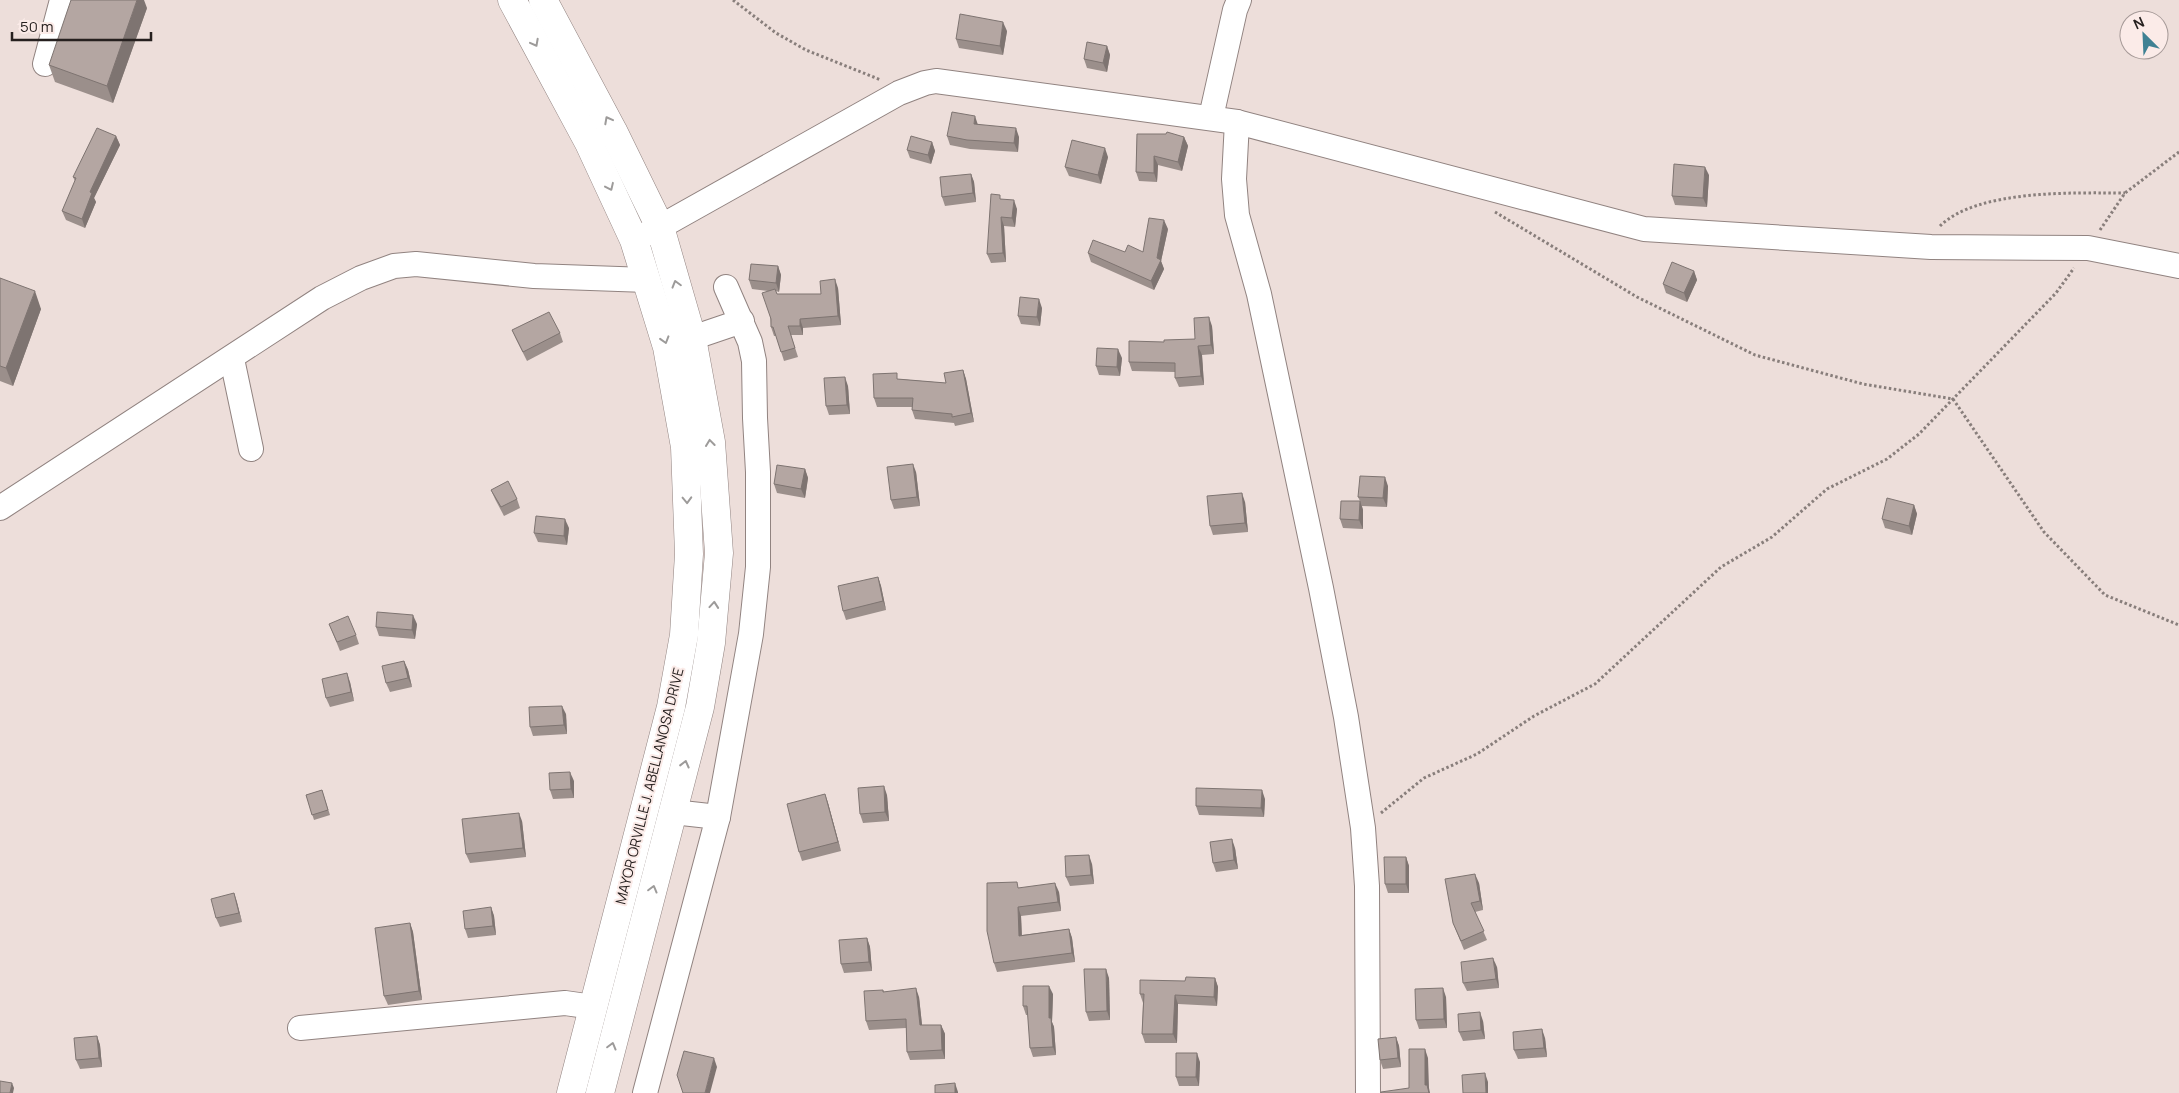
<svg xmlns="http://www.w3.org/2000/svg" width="2179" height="1093" font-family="Manrope,sans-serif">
  <rect width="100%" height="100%" fill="#eddeda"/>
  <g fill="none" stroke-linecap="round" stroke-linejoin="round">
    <!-- minor casing -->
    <g stroke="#918380" stroke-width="26">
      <g id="minor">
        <polyline points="45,64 62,0"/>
        <polyline points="1211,117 1235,10 1239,0"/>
        <polyline points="1237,122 1234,179 1237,215 1259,294 1321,588 1346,717 1363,828 1367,886 1368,1093"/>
        <polyline points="634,240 660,227 899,93 925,83 936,81 1237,122 1644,229 1931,247 2088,248 2179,266"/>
        <polyline points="692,338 742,321"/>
        <polyline points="232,359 251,449"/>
        <polyline points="0,508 322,298 361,278 394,266 416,264 534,276 647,280"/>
        <polyline points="718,817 751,634 758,567 758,472 755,418 754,361 750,342 726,287"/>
        <polyline points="300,1028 565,1003 593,1007"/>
        <polyline points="645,1093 718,817 673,812"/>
      </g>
    </g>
    <!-- major casing -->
    <g stroke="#918380" stroke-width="29">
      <g id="major">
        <polyline points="512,0 589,143 634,240 667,347 685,447 689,554 684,635 671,707 571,1093"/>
        <polyline points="543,0 613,131 660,227 692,338 711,442 719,553 711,643 700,707 600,1093"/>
      </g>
    </g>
    <!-- path -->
    <g stroke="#887e7b" stroke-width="3" stroke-dasharray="2.5 2.5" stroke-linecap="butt">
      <polyline points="733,0 776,33 806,50 881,80"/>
      <polyline points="1495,212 1637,297 1755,355 1863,384 1953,399 2044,532 2105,595 2179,625"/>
      <path d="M1940,226C1978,189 2074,193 2125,193"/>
      <polyline points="2100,230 2125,193 2179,152"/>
      <polyline points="1381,813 1424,778 1477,754 1534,716 1595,684 1721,567 1772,537 1827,489 1887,459 1919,434 2056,293 2074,268"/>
    </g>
    <!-- minor -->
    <use href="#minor" stroke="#fff" stroke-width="24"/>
    <!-- major -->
    <use href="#major" stroke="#fff" stroke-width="28"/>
  </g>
  <!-- wall -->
  <g fill="#9b8f8b">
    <polygon points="147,8 113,103 55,82 49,65"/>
    <polygon points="1007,31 1003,55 959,48 956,39"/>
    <polygon points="1107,46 1110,55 1107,72 1087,68 1084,59"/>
    <polygon points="978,124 1019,137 1018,152 970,149 950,145 947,136"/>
    <polygon points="1137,134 1184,137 1188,146 1182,171 1158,165 1157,182 1139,181 1136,172"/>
    <polygon points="116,136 120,145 94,198 96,202 85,228 66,220 62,211 75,181 73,177"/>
    <polygon points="932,142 935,151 931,164 910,158 907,150"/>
    <polygon points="1108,157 1101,184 1069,176 1065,167"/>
    <polygon points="971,174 974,182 976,202 945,206 942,197"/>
    <polygon points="1709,175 1707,207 1675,205 1672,196"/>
    <polygon points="1001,199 1017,209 1015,227 1004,226 1006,262 991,263 987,254"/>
    <polygon points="1168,229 1161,261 1164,269 1154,290 1091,262 1088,253 1143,252"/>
    <polygon points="778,266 781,275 779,292 776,291 777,294 821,294 838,288 841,325 803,328 803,335 791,335 798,357 784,361 776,336 774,336 771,327 768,291 752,289 749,280"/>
    <polygon points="1694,271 1697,280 1687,302 1666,293 1663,284"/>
    <polygon points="0,278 41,309 13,386 0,381"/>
    <polygon points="1042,308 1040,326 1021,324 1018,316"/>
    <polygon points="1212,326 1214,354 1202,355 1204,385 1179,387 1175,378 1175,372 1132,371 1129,362 1164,342 1195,339"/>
    <polygon points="512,330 560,333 563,342 527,361 516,339"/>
    <polygon points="1122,358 1120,376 1099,375 1096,366"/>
    <polygon points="963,370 966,379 974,422 955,426 954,423 915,419 912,410 912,407 877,407 874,398 899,379 946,383"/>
    <polygon points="848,386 850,414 829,415 826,406"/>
    <polygon points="805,469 808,478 805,498 777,493 774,484"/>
    <polygon points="916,472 920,506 894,509 891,500"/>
    <polygon points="1388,486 1387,507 1362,506 1363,510 1363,529 1343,528 1340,519 1360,501 1358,497"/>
    <polygon points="491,490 517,499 520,508 504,516 495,499"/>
    <polygon points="1245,502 1248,532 1213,535 1210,526"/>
    <polygon points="1914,505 1917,514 1912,535 1885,528 1882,519"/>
    <polygon points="569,528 567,545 538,542 534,533"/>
    <polygon points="878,577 881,586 886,610 846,620 843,611"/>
    <polygon points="329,624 356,635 359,644 340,651"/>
    <polygon points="417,624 415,639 379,636 376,627"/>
    <polygon points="404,661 408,670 412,687 390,692 386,683"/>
    <polygon points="350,682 354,701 330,707 326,698"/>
    <polygon points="566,714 567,734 533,736 530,727"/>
    <polygon points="574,781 574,798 553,799 550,790"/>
    <polygon points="322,790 330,815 314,820 306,795"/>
    <polygon points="825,794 828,803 841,851 802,861 799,852"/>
    <polygon points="887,795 889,821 863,823 860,814"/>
    <polygon points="1265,799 1264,817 1199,815 1196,806"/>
    <polygon points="522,821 526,857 470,863 466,854"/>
    <polygon points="1235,848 1238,869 1216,872 1213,863"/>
    <polygon points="1406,857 1409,866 1409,893 1388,893 1385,884"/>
    <polygon points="1092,864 1094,884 1070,886 1066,877"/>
    <polygon points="1479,883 1483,910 1475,912 1487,940 1464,950 1453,923"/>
    <polygon points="1020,888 1059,892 1061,911 1021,916 1022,935 1069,929 1072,938 1075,962 997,972 994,963"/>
    <polygon points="234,893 242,922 220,927 216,918"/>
    <polygon points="491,907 494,916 496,935 468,938 465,929"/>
    <polygon points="410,923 413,932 422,1000 388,1005 384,996"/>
    <polygon points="867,938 870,947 872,971 844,973 841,964"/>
    <polygon points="1497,967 1499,988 1467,991 1463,983"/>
    <polygon points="1109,978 1110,1020 1089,1021 1086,1012"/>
    <polygon points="1215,978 1218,987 1217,1006 1178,1004 1177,1043 1145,1043 1142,1034 1143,1003 1140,994 1185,981"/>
    <polygon points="883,990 884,992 919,997 922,1025 941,1025 945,1034 945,1059 910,1060 907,1052 906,1028 869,1030 866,1021"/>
    <polygon points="1053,994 1052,1022 1054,1027 1056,1055 1033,1057 1030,1048 1028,1015 1026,1015 1023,1006"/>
    <polygon points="1446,997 1447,1028 1419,1029 1416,1020"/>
    <polygon points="1483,1021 1485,1039 1463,1041 1459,1032"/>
    <polygon points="97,1036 100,1045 102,1067 80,1069 76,1060"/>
    <polygon points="1396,1037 1399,1046 1401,1067 1383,1069 1380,1060"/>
    <polygon points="1545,1038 1547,1057 1518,1059 1514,1050"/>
    <polygon points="1200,1062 1199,1086 1179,1086 1176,1077"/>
  </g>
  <!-- shaded-wall -->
  <g fill="#7e7471">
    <polygon points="137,0 144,0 147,8 113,103 107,86"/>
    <polygon points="1003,22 1007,31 1003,55 1000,46"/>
    <polygon points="1107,46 1110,55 1107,72 1103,63"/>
    <polygon points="975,116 978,125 974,124"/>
    <polygon points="1016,128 1019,137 1018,152 1014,143"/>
    <polygon points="116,136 120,145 94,198 96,202 85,228 82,219 90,192"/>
    <polygon points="1184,137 1188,146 1182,171 1178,162"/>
    <polygon points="932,142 935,151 931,164 928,155"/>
    <polygon points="1105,148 1108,157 1101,184 1098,175"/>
    <polygon points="1154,156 1158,165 1157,182 1154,173"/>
    <polygon points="1705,167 1709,175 1707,207 1703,198"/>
    <polygon points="971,174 974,182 976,202 973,193"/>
    <polygon points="1014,200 1017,209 1015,227 1012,218"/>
    <polygon points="1001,217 1004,226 1006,262 1003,253"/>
    <polygon points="1164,220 1168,229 1161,261 1164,269 1154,290 1151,281 1157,258"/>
    <polygon points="778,266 781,275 779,292 776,283"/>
    <polygon points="1694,271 1697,280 1687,302 1684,293"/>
    <polygon points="835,279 838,288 841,325 838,316"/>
    <polygon points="35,291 41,309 13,386 6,368"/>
    <polygon points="1039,299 1042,308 1040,326 1037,317"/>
    <polygon points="1209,317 1212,326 1214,354 1211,345"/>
    <polygon points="800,319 803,328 803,335 800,326"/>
    <polygon points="1198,346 1202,355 1204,385 1201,376"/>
    <polygon points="1118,349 1122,358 1120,376 1117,367"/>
    <polygon points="963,370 966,379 974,422 971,413"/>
    <polygon points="845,377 848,386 850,414 847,405"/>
    <polygon points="913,464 916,472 920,506 917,497"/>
    <polygon points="805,469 808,478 805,498 801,489"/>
    <polygon points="1385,477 1388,486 1387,507 1383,498"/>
    <polygon points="1242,493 1245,502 1248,532 1245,523"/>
    <polygon points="1360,501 1363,510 1363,529 1359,520"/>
    <polygon points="1914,505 1917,514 1912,535 1909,526"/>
    <polygon points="565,519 569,528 567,545 564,536"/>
    <polygon points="878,577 881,586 886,610 883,601"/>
    <polygon points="413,615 417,624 415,639 412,630"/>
    <polygon points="404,661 408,670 412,687 408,678"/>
    <polygon points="347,673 350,682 354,701 351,692"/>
    <polygon points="562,706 566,714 567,734 564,725"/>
    <polygon points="570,772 574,781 574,798 571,789"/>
    <polygon points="884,786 887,795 889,821 885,812"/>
    <polygon points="1262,790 1265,799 1264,817 1261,808"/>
    <polygon points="825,794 828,803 841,851 838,842"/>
    <polygon points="519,813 522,821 526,857 523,848"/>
    <polygon points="1232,839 1235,848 1238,869 1234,860"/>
    <polygon points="1089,855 1092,864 1094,884 1091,875"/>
    <polygon points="1406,857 1409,866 1409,893 1406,884"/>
    <polygon points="1475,874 1479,883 1483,910 1480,901"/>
    <polygon points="1055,883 1059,892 1061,911 1058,902"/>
    <polygon points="234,893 237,902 242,922 239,913"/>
    <polygon points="491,907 494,916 496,935 493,926"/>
    <polygon points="1018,907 1021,916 1022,944 1019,936"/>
    <polygon points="410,923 413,932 422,1000 419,991"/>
    <polygon points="1069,929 1072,938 1075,962 1072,953"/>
    <polygon points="867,938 870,947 872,971 869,962"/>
    <polygon points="1493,958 1497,967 1499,988 1496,979"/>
    <polygon points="1106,969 1109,978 1110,1020 1107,1011"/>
    <polygon points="1215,978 1218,987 1217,1006 1214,997"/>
    <polygon points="1049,986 1053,994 1052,1022 1054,1027 1056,1055 1053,1047 1049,1018"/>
    <polygon points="916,988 919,997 923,1034 920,1025"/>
    <polygon points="1443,988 1446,997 1447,1028 1444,1019"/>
    <polygon points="1175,995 1178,1004 1177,1043 1173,1034"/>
    <polygon points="1480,1012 1483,1021 1485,1039 1481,1030"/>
    <polygon points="941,1025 945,1034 945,1059 942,1050"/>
    <polygon points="1542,1029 1545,1038 1547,1057 1544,1048"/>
    <polygon points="97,1036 100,1045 102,1067 99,1058"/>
    <polygon points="1396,1037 1399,1046 1401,1067 1398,1058"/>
    <polygon points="1425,1049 1428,1058 1429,1088 1430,1093 1428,1093 1425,1085"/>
    <polygon points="1197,1053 1200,1062 1199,1086 1196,1077"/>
    <polygon points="714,1058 717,1067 710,1093 705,1093"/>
    <polygon points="1485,1073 1488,1082 1488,1093 1486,1093"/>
    <polygon points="12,1083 14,1088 13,1093 10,1093"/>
    <polygon points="955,1083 958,1092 958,1093 955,1093"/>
  </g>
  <!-- building -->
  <g fill="#b4a6a2" stroke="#7e7471">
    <polygon points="71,0 137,0 107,86 49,65"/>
    <polygon points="960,14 1003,22 1000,46 956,39"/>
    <polygon points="1087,42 1107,46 1103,63 1084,59"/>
    <polygon points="952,112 975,116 974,124 1016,128 1014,143 967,140 947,136"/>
    <polygon points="97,128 116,136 90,192 92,193 82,219 62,211 76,178 73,177"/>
    <polygon points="1167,132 1184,137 1178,162 1154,156 1154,173 1136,172 1137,134 1166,134"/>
    <polygon points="911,136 932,142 928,155 907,150"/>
    <polygon points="1072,140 1105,148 1098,175 1065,167"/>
    <polygon points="1674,164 1705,167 1703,198 1672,196"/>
    <polygon points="971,174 973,193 942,197 940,177"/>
    <polygon points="991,194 1000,195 1000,199 1014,200 1012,218 1001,217 1003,253 987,254"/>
    <polygon points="1149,218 1164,220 1157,258 1161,260 1151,281 1088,253 1093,240 1125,252 1128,245 1143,252"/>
    <polygon points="1672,262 1694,271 1684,293 1663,284"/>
    <polygon points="751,264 778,266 776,283 749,280"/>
    <polygon points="0,278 35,291 6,368 0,366"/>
    <polygon points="835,279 838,316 800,319 800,326 788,326 795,348 781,352 773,327 771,327 771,319 762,293 775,289 777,294 821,294 820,281"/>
    <polygon points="1020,297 1039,299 1037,317 1018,316"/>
    <polygon points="549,312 560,333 523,352 512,330"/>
    <polygon points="1209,317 1211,345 1198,346 1201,376 1175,378 1175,363 1129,362 1129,341 1164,342 1164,340 1195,339 1194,318"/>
    <polygon points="1097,348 1118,349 1117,367 1096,366"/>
    <polygon points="963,370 971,413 952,417 952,414 912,410 913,398 874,398 873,374 897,373 897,379 946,383 944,373"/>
    <polygon points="845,377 847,405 826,406 824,378"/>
    <polygon points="913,464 917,497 891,500 887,467"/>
    <polygon points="777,465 805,469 801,489 774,484"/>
    <polygon points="1360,476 1385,477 1383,498 1358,497"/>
    <polygon points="508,481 517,499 501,507 491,490"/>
    <polygon points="1242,493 1245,523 1210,526 1207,496"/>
    <polygon points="1887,498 1914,505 1909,526 1882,519"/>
    <polygon points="1341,501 1360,501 1359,520 1340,519"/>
    <polygon points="536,516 565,519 564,536 534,533"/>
    <polygon points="878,577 883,601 843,611 838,586"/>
    <polygon points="377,612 413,615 412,630 376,627"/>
    <polygon points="348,616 356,635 337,642 329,624"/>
    <polygon points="404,661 408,678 386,683 382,666"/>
    <polygon points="347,673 351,692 326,698 322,679"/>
    <polygon points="562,706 564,725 530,727 529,707"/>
    <polygon points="570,772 571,789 550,790 549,773"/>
    <polygon points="884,786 885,812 860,814 858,788"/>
    <polygon points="1196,788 1262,790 1261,808 1196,806"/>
    <polygon points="322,790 328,810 312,815 306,795"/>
    <polygon points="825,794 838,842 799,852 787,804"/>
    <polygon points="519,813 523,848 466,854 462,819"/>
    <polygon points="1232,839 1234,860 1213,863 1210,842"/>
    <polygon points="1089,855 1091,875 1066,877 1065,856"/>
    <polygon points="1384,857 1406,857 1406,884 1385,884"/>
    <polygon points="1475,874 1480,901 1471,903 1484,931 1461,941 1453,923 1445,879"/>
    <polygon points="1017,882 1018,888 1055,883 1058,902 1018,907 1019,936 1069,929 1072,953 994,963 987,931 987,883"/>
    <polygon points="234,893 239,913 216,918 211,899"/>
    <polygon points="491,907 493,926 465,929 463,911"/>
    <polygon points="410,923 419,991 384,996 375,928"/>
    <polygon points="867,938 869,962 841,964 839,940"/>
    <polygon points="1493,958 1496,979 1463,983 1461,962"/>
    <polygon points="1084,969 1106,969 1107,1011 1086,1012"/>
    <polygon points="1186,977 1215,978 1214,997 1175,995 1173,1034 1142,1034 1144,994 1140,994 1140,980 1185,981"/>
    <polygon points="1023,986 1049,986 1049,1018 1051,1018 1053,1047 1030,1048 1027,1006 1023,1006"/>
    <polygon points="916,988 920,1025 941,1025 942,1050 907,1052 906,1019 866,1021 864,991 883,990 883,992"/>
    <polygon points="1443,988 1444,1019 1416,1020 1415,989"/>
    <polygon points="1480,1012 1481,1030 1459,1032 1458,1014"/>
    <polygon points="1542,1029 1544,1048 1514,1050 1513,1032"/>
    <polygon points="97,1036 99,1058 76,1060 74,1038"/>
    <polygon points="1396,1037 1398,1058 1380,1060 1378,1039"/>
    <polygon points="1409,1049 1425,1049 1425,1085 1427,1085 1429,1093 1381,1093 1381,1092 1409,1088"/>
    <polygon points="684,1051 714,1058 705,1093 683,1093 677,1075"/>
    <polygon points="1176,1053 1197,1053 1196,1077 1176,1077"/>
    <polygon points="1485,1073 1486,1093 1463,1093 1462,1075"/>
    <polygon points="0,1081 12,1083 10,1093 0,1093"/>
    <polygon points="955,1083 955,1093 935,1093 935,1085"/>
  </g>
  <!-- one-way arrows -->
  <defs><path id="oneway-chevron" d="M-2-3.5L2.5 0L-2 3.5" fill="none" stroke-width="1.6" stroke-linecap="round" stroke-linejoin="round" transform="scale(1.25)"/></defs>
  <g stroke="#9d9b9a">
    <use href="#oneway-chevron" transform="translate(535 43) rotate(62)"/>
    <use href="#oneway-chevron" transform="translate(608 120) rotate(-118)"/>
    <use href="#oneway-chevron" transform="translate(610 187) rotate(65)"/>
    <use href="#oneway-chevron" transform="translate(676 284) rotate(-106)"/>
    <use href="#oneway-chevron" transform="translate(665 340) rotate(73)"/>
    <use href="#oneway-chevron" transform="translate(710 443) rotate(-97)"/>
    <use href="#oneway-chevron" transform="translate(687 500) rotate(88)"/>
    <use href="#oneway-chevron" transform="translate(714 605) rotate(-85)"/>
    <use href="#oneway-chevron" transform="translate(685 764) rotate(-76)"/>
    <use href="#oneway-chevron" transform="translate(653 889) rotate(-75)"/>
    <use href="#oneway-chevron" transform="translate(612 1046) rotate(-75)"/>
  </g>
  <g text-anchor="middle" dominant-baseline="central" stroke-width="4" stroke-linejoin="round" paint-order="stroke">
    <!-- street labels -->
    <g font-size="14" fill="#26201f" stroke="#fbebe8">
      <text transform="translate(649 786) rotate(-76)">MAYOR ORVILLE J. ABELLANOSA DRIVE</text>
    </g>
  </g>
  <!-- north arrow -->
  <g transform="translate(2144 35) rotate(336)"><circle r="24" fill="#fbebe8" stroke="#a69a98"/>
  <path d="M0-4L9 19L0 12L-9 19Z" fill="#3f8193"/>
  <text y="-8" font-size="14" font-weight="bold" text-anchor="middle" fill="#26201f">N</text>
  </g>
  <!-- scale -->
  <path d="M12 32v8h139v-8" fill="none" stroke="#26201f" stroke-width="2.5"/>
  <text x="20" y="32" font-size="15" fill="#26201f" stroke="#fbebe8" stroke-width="4" paint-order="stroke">50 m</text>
</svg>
